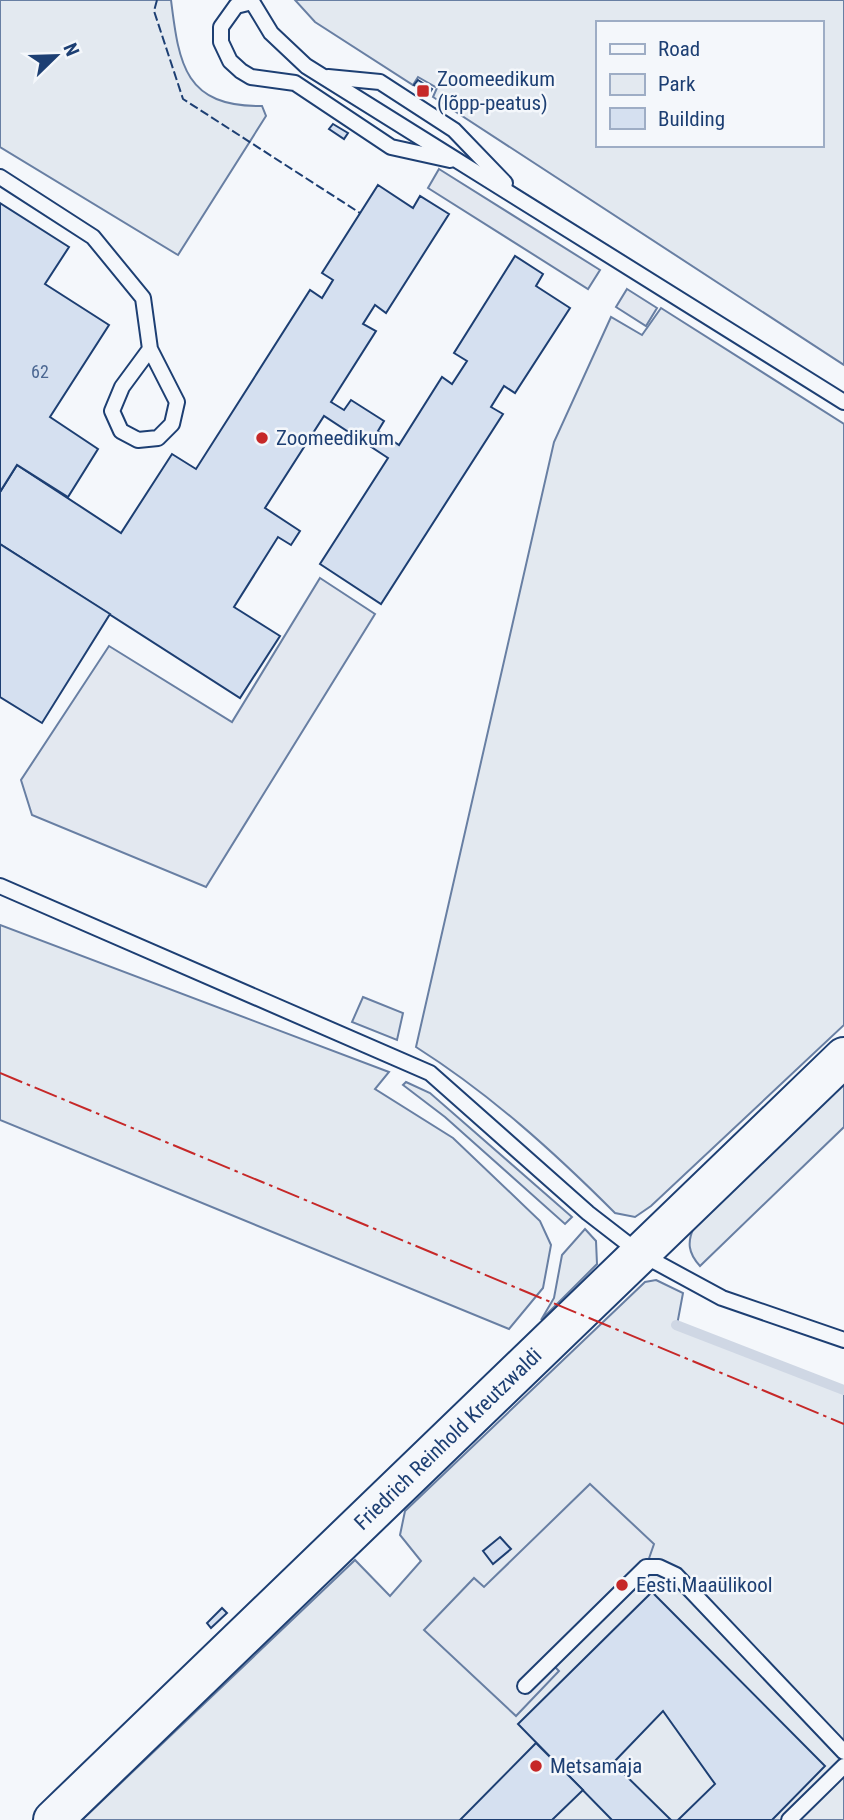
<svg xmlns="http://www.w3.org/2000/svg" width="844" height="1820" font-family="'Roboto Condensed',sans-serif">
  <rect width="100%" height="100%" fill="#f4f7fb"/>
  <!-- green -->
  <g fill="#e3e9f0" stroke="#687fa3" stroke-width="2" fill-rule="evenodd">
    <path d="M0,0H171C179,65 185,107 262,106L266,116L178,255L0,147Z"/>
    <path d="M295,0H844V365L433,97L437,88L418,77L413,85L315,22ZM597,23H821V145H597Z"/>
    <path d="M661,308L844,424V1025L651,1206L635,1217L615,1213C553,1151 490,1094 416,1047L554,442L611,317L642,335Z"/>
    <polygon points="0,925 389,1072 375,1089 453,1138 540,1221 551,1245 543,1288 509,1329 0,1120"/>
    <polygon points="363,997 403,1013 397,1040 352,1022"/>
    <polygon points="406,1082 430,1093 572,1217 565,1224 445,1117 403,1085"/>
    <path d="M844,1083V1127L700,1266C688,1253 687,1242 694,1227Z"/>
    <polygon points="585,1229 596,1241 597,1264 541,1320 554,1298 562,1255"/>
    <polygon points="656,1280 683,1293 677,1325 844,1390 844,1820 82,1820 355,1560 390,1596 421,1561 400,1535 405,1511 645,1282"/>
  </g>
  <!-- parking -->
  <g fill="#e3e8f0" stroke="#687fa3" stroke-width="2">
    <polygon points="439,169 600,270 588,289 428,188"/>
    <polygon points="627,289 657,308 646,326 616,307"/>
    <polygon points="320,578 375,614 206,887 32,815 21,780 109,646 232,722"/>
    <polygon points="590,1484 654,1544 646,1567 549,1661 559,1671 516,1716 424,1630 474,1578 484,1587"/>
  </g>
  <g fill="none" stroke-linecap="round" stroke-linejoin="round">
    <!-- stream -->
    <polyline stroke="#cfd7e4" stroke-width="10" points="676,1325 844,1390"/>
  </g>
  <!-- building -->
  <g fill="#d5e0f0" stroke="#1d3f73" stroke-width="2">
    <polygon points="418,80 432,89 429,94 414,85"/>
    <polygon points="333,124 348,133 344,139 329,129"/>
    <polygon points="378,185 413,208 420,196 449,214 386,313 375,305 363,324 376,331 331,402 344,410 351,400 384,421 378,431 399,445 442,377 452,384 467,361 454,353 515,256 543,274 536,286 570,308 515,393 504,386 491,407 503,414 381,604 320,564 388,458 324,416 265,508 300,531 291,545 278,537 234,607 280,636 240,698 0,544 0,492 17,465 121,533 172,454 196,469 310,290 322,298 333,280 322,273"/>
    <polygon points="0,203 69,247 45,284 109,325 50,417 98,449 68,497 17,465 0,492"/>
    <polygon points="0,544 110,614 42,723 0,697"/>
    <polygon points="500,1537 511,1549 493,1564 483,1551"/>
    <polygon points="652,1592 825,1766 772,1820 678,1820 715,1784 663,1711 613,1763 671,1820 612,1820 518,1724"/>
    <polygon points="222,1608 227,1613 211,1628 207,1623"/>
    <polygon points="536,1743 583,1790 552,1820 460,1820"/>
  </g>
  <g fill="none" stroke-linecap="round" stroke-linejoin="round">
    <!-- lane casing -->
    <g stroke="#1d3f73" stroke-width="18">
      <g id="lane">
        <polyline points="251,0 271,33 306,66 844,402"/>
        <polyline points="252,2 236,6 221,27 221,42 230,61 241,71 251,77 295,83 391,147 450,160"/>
        <polyline points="328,77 380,82 454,130 505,183"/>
        <polyline points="0,177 93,237 143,298 150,349 177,402 172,424 158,438 138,440 121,431 112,411 122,387 150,349"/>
        <polyline points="0,886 430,1073 588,1213 641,1254 722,1298 844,1340"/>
        <polyline points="525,1686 646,1567 659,1567 676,1575 844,1752"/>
        <polyline points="789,1820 844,1766"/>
      </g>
    </g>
    <!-- secondary casing -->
    <g stroke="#1d3f73" stroke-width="42">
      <polyline id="secondary" points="53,1820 844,1057"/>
    </g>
    <!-- lane -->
    <use href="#lane" stroke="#f4f7fb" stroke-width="14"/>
    <!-- secondary -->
    <use href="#secondary" stroke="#f4f7fb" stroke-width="38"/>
    <!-- fence -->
    <polyline stroke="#1d3f73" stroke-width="2" stroke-dasharray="9 3.5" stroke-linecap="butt" points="157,0 154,11 183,99 360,213"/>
    <!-- power -->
    <polyline stroke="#c62828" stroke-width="2" stroke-dasharray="24 5 3.5 5" stroke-linecap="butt" points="0,1073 844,1424"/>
  </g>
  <!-- markers -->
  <g fill="#c62828" stroke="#f4f7fb" stroke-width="2.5">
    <rect x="416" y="84" width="14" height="14" rx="3.5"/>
    <circle cx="262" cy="438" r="7"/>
    <circle cx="622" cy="1585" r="7"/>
    <circle cx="536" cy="1766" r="7"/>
  </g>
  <g text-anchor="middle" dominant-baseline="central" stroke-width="5" stroke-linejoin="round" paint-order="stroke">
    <!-- number labels -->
    <g font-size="18" fill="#4b6792">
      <text x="40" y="371">62</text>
    </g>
    <!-- poi labels -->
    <g font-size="21" fill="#1d3f73" stroke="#f4f7fb" text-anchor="start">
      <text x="437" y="79">Zoomeedikum<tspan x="437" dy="24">(lõpp-peatus)</tspan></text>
      <text x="276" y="438">Zoomeedikum</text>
      <text x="636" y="1585">Eesti Maaülikool</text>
      <text x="550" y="1766">Metsamaja</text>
    </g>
    <!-- street labels -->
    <g font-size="21" fill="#1d3f73" stroke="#f4f7fb">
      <text transform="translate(448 1439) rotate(-44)">Friedrich Reinhold Kreutzwaldi</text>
    </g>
  </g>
  <!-- legend -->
  <rect x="596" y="21" width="228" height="126" fill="#f4f7fb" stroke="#9eadc5" stroke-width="2"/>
  <rect x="610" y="44" width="35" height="10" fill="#f4f7fb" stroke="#9eadc5" stroke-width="2"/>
  <text x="658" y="56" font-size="21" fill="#1d3f73">Road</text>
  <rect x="610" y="74" width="35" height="21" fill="#e3e9f0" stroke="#9eadc5" stroke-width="2"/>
  <text x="658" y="91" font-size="21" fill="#1d3f73">Park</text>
  <rect x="610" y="108" width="35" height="21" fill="#d5e0f0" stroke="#9eadc5" stroke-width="2"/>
  <text x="658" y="126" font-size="21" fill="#1d3f73">Building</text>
  <!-- north arrow -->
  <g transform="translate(56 56) rotate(67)" stroke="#f4f7fb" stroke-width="5" paint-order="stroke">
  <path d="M0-5L12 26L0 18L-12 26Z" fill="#1d3f73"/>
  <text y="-10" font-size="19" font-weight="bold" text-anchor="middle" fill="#1d3f73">N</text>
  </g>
</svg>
